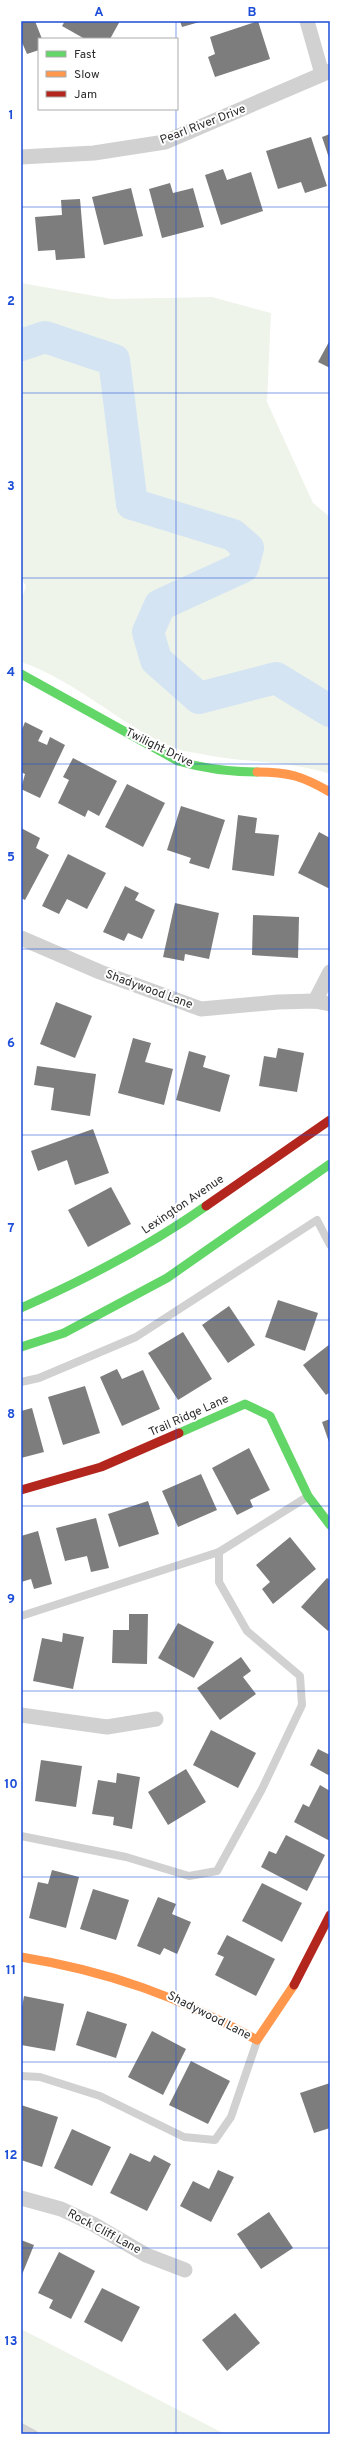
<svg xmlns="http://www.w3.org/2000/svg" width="351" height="2455" font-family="Overpass,sans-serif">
  <rect width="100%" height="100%" fill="#fff"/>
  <!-- green -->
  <g fill="#eef4ea">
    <path d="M21,283L112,299L212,297L271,313L267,402L313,503L330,517V774C288,760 244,763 201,754C192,752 182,751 174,748C120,725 77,681 21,662V601L26,586L21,578Z"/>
    <polygon points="21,2329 225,2434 21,2434"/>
  </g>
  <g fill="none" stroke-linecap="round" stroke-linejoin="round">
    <!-- river -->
    <polyline stroke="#d4e4f2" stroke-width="32" points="21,345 45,337 114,360 132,504 233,535 248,548 243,567 160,605 148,632 156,660 199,698 276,678 330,711"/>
  </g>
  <!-- building -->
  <g fill="#7d7d7d">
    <polygon points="21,21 35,21 42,39 39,39 39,50 27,54 21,40"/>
    <polygon points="65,21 120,21 110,39 85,39 62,26"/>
    <polygon points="180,21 203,21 182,27"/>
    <polygon points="258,21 270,59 215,77 208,57 215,54 210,37"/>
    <polygon points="330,134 330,161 322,137"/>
    <polygon points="311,137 327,186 305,193 301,182 278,189 266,151"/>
    <polygon points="223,169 227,180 251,172 263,211 221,225 205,175"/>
    <polygon points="170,183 173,193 193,188 204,227 162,238 149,189"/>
    <polygon points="131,188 143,236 104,245 92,197"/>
    <polygon points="80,199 85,258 56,260 55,250 38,251 35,217 62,215 61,200"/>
    <polygon points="330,340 330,368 318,362"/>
    <polygon points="25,722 43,731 38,741 47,745 50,737 65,745 40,798 21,789 25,774 21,772 21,732"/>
    <polygon points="73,758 117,781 99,816 88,810 85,817 58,803 69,780 63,777"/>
    <polygon points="127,784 165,803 143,847 105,827"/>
    <polygon points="181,806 225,820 209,869 189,863 191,858 167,850"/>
    <polygon points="238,815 257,818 255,833 279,835 274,876 232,870"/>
    <polygon points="21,828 40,838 36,848 49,855 25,900 21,898"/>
    <polygon points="319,832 330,838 330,889 298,873"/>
    <polygon points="68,854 106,873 87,909 67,899 59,914 42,906"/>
    <polygon points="125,886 139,893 135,900 155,910 142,939 128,933 124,941 103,932"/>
    <polygon points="175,903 219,913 209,959 185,954 184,961 163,957"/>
    <polygon points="253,915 299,917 298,958 252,955"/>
    <polygon points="56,1002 92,1016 75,1058 40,1044"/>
    <polygon points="133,1038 151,1043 145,1062 173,1069 164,1105 118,1093"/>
    <polygon points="278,1048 304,1053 297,1092 259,1086 264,1056 276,1058"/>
    <polygon points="189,1051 206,1056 203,1067 230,1075 220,1112 176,1100"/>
    <polygon points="37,1066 96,1074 90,1116 51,1110 54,1088 34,1085"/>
    <polygon points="93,1129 109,1173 75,1185 67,1160 38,1171 31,1151"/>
    <polygon points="111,1187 131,1224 88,1247 68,1210"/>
    <polygon points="278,1300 318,1313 305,1351 265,1337"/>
    <polygon points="229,1306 255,1345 228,1363 202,1325"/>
    <polygon points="183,1332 212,1379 178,1400 148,1353"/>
    <polygon points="330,1344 330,1392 326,1395 303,1365"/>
    <polygon points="117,1369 122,1379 143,1370 160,1409 122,1426 100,1377"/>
    <polygon points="85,1386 100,1433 63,1445 48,1397"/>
    <polygon points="32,1408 44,1452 21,1458 21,1411"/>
    <polygon points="330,1419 330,1445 322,1422"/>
    <polygon points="249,1448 270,1490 250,1500 253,1507 237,1515 212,1468"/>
    <polygon points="201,1474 217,1510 178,1527 162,1491"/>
    <polygon points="148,1501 159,1534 119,1547 108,1514"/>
    <polygon points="96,1518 109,1568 91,1572 87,1556 65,1561 56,1528"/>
    <polygon points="38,1531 52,1584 34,1589 31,1579 21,1582 21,1536"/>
    <polygon points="290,1537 316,1569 273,1604 262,1589 270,1582 256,1565"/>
    <polygon points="327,1578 330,1580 330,1629 328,1631 301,1607"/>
    <polygon points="129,1614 148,1614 147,1664 112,1663 113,1630 129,1630"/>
    <polygon points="178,1623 214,1642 194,1678 158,1658"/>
    <polygon points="63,1633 84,1637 73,1689 33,1681 42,1638 62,1642"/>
    <polygon points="241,1657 251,1671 243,1677 256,1694 220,1720 197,1688"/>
    <polygon points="211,1730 256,1753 238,1788 193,1765"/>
    <polygon points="318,1749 330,1755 330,1776 310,1765"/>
    <polygon points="41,1760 82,1766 76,1807 35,1801"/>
    <polygon points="186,1769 206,1802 168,1825 148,1792"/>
    <polygon points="117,1773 140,1777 132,1829 113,1825 114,1817 92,1814 98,1780 116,1783"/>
    <polygon points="320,1785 330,1791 330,1841 294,1822 303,1804 309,1807"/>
    <polygon points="286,1835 325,1855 307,1891 261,1867 269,1851 276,1854"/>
    <polygon points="52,1870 79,1877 66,1928 29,1918 38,1882 48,1884"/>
    <polygon points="262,1883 302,1903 282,1942 242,1921"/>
    <polygon points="93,1889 129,1900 116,1940 80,1929"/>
    <polygon points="158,1897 176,1904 172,1914 191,1922 177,1954 164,1948 160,1955 137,1946"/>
    <polygon points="227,1935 275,1959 256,1996 215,1975 224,1957 217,1954"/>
    <polygon points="24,1996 64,2004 55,2051 21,2045 21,2013"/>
    <polygon points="87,2011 127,2024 116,2058 76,2045"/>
    <polygon points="152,2031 186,2049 163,2095 128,2077"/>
    <polygon points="191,2061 230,2081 208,2124 169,2105"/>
    <polygon points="330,2083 330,2128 314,2133 300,2093"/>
    <polygon points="21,2105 58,2117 42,2167 21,2160"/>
    <polygon points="72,2129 111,2147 92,2186 54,2168"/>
    <polygon points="130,2153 150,2162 154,2155 171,2164 147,2211 110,2193"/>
    <polygon points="218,2170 234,2177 211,2222 180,2206 193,2181 209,2189"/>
    <polygon points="269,2212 293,2248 261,2269 237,2234"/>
    <polygon points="21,2240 34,2245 21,2277"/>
    <polygon points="59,2252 95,2271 71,2319 49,2308 53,2300 38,2293"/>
    <polygon points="102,2288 140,2307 122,2342 84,2322"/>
    <polygon points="235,2313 260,2343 227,2371 202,2340"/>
  </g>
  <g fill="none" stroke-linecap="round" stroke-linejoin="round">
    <!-- lane -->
    <g stroke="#d1d1d1" stroke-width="8">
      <polyline points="21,1382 39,1378 136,1337 317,1220 330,1245"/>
      <polyline points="21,1616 219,1552"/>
      <polyline points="21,1836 126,1857 189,1876 217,1871 262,1789 302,1705 300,1676 247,1631 219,1582 219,1552 307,1497"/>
      <polyline points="21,2076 40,2077 100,2096 184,2137 215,2140 231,2117 257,2041"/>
      <polyline points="21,2427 34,2434"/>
    </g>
    <!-- street -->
    <g stroke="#d1d1d1" stroke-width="15">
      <polyline points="307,21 322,74"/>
      <polyline points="21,157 94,153 165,142 330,71"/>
      <polyline points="21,938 100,972 201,1009 278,1002 315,1001 330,1004"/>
      <polyline points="315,1001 330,972"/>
      <polyline points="21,1715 107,1727 156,1719"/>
      <polyline points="21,2198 61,2209 93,2224 146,2255 185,2270"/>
    </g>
    <!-- fast -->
    <g stroke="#63d668" stroke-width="9">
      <path d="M21,674L178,761C205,769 229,772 257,772"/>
      <path d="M21,1308C86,1279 148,1247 206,1206"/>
      <polyline points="21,1347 64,1333 167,1278 330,1164"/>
      <polyline points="179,1433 245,1404 270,1416 308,1496 330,1525"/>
    </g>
    <!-- slow -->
    <g stroke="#ff974d" stroke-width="9">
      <path d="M257,772C289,772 302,776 330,792"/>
      <path d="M21,1957C108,1971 180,1997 257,2040L294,1985"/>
    </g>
    <!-- jam -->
    <g stroke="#b3261e" stroke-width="9">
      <polyline points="206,1206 330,1120"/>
      <polyline points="21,1490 101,1467 179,1433"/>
      <polyline points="294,1985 330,1915"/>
    </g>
  </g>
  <!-- grid -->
  <path fill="none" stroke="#1d4ed8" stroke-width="1" stroke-opacity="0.55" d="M176,21V39M176,109V2434M21,207H330M21,393H330M21,578H330M21,764H330M21,949H330M21,1135H330M21,1320H330M21,1506H330M21,1691H330M21,1877H330M21,2062H330M21,2248H330"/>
  <g text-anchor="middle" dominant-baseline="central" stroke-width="4" stroke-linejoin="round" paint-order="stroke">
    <!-- street labels -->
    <g font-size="12" fill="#2c2c2c" stroke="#fff">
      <text transform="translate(203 125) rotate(-21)">Pearl River Drive</text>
      <text transform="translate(159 748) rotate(26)">Twilight Drive</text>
      <text transform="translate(149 990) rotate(20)">Shadywood Lane</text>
      <text transform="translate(183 1205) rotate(-34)">Lexington Avenue</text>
      <text transform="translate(189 1416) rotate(-24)">Trail Ridge Lane</text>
      <text transform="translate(209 2016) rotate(27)">Shadywood Lane</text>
      <text transform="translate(104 2232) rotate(28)">Rock Cliff Lane</text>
    </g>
  </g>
  <!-- border -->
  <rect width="351" height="2455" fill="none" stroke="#ffffff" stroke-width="44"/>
  <!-- legend -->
  <rect x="38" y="38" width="140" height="72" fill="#ffffff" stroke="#ababab"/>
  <rect x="46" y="51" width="20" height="6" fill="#63d668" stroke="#ababab"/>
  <text x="74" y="58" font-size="12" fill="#2c2c2c">Fast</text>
  <rect x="46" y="71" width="20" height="6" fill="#ff974d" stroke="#ababab"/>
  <text x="74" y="78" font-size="12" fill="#2c2c2c">Slow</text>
  <rect x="46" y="91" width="20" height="6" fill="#b3261e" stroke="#ababab"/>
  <text x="74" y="98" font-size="12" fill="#2c2c2c">Jam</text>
  <rect x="22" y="22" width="307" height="2411" fill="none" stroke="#1d4ed8" stroke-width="1.5"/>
  <g font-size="13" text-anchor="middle" font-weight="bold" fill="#1d4ed8">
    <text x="99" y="16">A</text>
    <text x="252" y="16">B</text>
    <text x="11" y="119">1</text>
    <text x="11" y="305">2</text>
    <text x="11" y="490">3</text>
    <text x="11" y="676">4</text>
    <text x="11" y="861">5</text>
    <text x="11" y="1047">6</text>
    <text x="11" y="1232">7</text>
    <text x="11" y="1418">8</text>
    <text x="11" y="1603">9</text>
    <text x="11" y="1788">10</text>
    <text x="11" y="1974">11</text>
    <text x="11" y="2159">12</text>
    <text x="11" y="2345">13</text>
  </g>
</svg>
